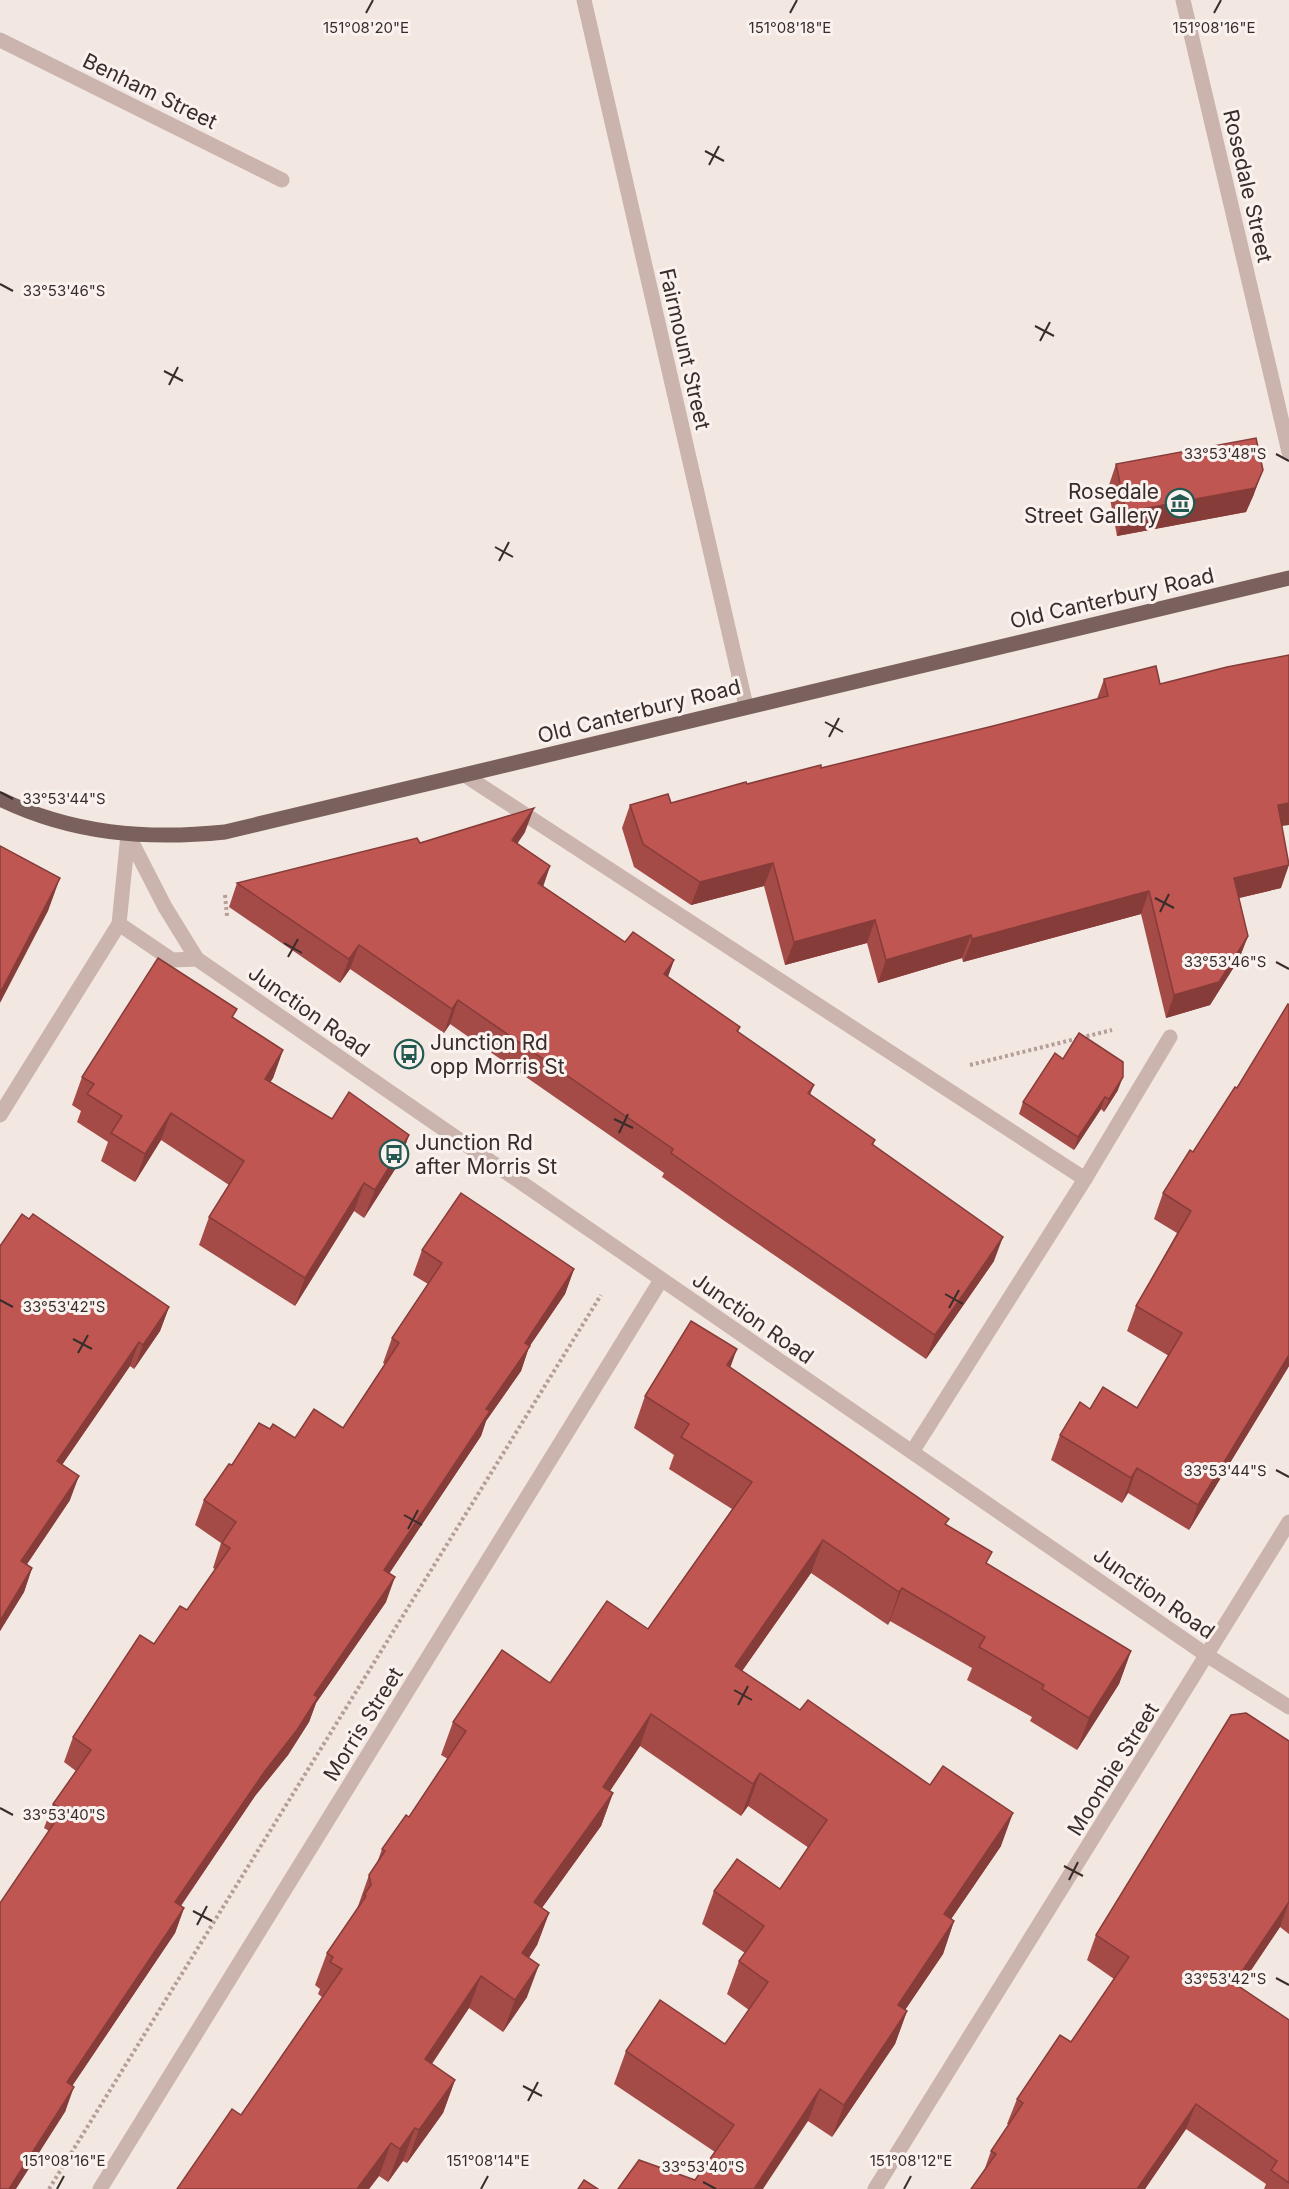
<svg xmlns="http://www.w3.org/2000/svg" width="1289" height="2189" font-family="Inter,sans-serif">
  <rect width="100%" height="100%" fill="#f2e7e1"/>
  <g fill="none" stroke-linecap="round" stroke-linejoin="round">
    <!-- path -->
    <g stroke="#b69e98" stroke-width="4" stroke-dasharray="3 3" stroke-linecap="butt">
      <polyline points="225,895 227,916"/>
      <polyline points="970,1065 1112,1030"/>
      <polyline points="49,2189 601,1295"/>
    </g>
    <!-- lane -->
    <g stroke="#cab4ad" stroke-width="15">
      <polyline points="466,776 1085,1179"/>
      <polyline points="912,1452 1085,1179 1170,1037"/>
    </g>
    <!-- street -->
    <g stroke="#cab4ad" stroke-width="15">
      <polyline points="584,0 746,706"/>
      <polyline points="1183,0 1289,452"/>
      <polyline points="0,40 282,180"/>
      <polyline points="128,835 165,907 197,959 1208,1656 1289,1707"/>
      <polyline points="119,924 172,960 197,959"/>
      <polyline points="0,1115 119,924 128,835"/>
      <polyline points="100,2189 661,1280"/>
      <polyline points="875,2189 1289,1522"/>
    </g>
    <!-- primary -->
    <path stroke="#7a615e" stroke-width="15" d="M0,799C72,834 146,840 225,832L1289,578"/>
  </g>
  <!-- wall -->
  <g fill="#a44a47">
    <polygon points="1116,464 1254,494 1246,512 1117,536 1108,488"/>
    <polygon points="1104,679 1160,684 1282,826 1281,888 1239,898 1248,936 1239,959 1210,1005 1166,1018 1141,914 963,962 962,958 878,983 867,943 785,965 764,886 691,905 634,867 622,828 630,805 671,803 821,768 993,726 1097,699"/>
    <polygon points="525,832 517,843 550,866 543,886 625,942 674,960 668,977 740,1027 738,1032 814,1085 810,1095 875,1140 873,1145 994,1261 926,1359 726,1222 662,1177 664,1173 450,1024 444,1033 350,969 340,983 229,907 237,883 420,843"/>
    <polygon points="234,1018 283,1050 273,1078 270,1082 332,1119 409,1135 399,1163 364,1218 354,1211 295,1306 199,1245 209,1217 229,1185 161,1140 135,1182 101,1161 108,1142 77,1122 81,1111 72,1105 82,1077"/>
    <polygon points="1063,1059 1118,1090 1104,1112 1101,1109 1074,1150 1019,1114 1023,1102"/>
    <polygon points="1190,1150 1289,1366 1189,1530 1128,1493 1122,1503 1051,1460 1060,1435 1090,1409 1137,1408 1169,1356 1127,1331 1136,1306 1177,1233 1154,1219 1163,1193"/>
    <polygon points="29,1219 169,1307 160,1331 134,1369 130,1366 62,1465 70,1500 27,1564 32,1568 24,1592 0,1631 0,1246"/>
    <polygon points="422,1250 574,1269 565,1294 529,1347 521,1371 486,1421 481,1436 389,1573 386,1602 316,1703 309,1722 288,1755 255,1796 181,1906 184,1908 175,1933 72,2086 65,2112 49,1831 44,1828 53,1804 76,1771 64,1762 73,1737 154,1644 187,1610 215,1569 213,1568 221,1543 195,1525 204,1500 232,1465 270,1429 295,1438 343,1428 385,1364 383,1363 392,1338 428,1284 413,1275"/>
    <polygon points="730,1368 947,1525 987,1564 1131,1651 1119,1684 1077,1750 1030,1721 1032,1717 967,1680 972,1668 890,1621 888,1625 811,1573 742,1671 1001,1846 951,1919 954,1921 943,1954 905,2010 907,2011 895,2044 832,2137 808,2121 695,2180 715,2152 614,2084 626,2051 725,2044 749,2010 727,1994 739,1961 745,1953 702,1924 714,1891 780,1889 809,1848 748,1806 741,1816 640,1746 610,1791 613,1793 601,1826 542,1908 549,1913 537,1945 529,1958 527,1997 503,2032 469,2008 432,2064 455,2080 443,2113 407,2163 403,2161 388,2182 379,2176 369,2189 241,2115 322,1997 318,1994 320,1989 315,1985 327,1953 357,1909 369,1875 377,1863 382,1849 409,1817 448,1759 441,1755 453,1722 550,1683 648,1629 732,1509 669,1469 674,1455 634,1428 645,1396"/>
    <polygon points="1289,1741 1289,1934 1280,1927 1240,1987 1289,2020 1289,2189 1264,2189 1266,2184 1186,2129 1145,2189 971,2189 984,2171 991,2151 1009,2125 1007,2124 1017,2099 1071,2042 1114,1979 1087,1960 1096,1935"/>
  </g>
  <!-- shaded-wall -->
  <g fill="#863c39">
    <polygon points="1263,470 1254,494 1246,512 1117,536 1126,512"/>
    <polygon points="1289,803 1289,825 1269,828 1278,805"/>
    <polygon points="534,808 525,832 504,864 512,840"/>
    <polygon points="773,863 764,886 691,905 700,882"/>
    <polygon points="1289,865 1281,888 1226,901 1234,878"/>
    <polygon points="550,866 542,890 538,883"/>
    <polygon points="60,878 48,911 0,1003 0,993"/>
    <polygon points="1149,891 1141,914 963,962 972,939"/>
    <polygon points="875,920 867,943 785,965 794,942"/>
    <polygon points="971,935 962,958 878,983 886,960"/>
    <polygon points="1248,936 1239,959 1210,1005 1166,1018 1174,995"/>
    <polygon points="359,945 350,969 340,983 349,959"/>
    <polygon points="674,960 665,984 664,974"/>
    <polygon points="458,1000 450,1024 444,1033 452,1009"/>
    <polygon points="283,1050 273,1078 254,1107 265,1079"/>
    <polygon points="1123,1077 1118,1090 1104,1112 1109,1099"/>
    <polygon points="1105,1097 1101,1109 1074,1150 1078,1137"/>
    <polygon points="171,1113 161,1140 135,1182 145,1154"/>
    <polygon points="409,1135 399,1163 364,1218 375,1190"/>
    <polygon points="364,1183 354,1211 295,1306 305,1278"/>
    <polygon points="1003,1237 994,1261 926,1359 935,1335"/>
    <polygon points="574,1269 565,1294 529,1347 521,1371 486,1421 481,1436 375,1595 384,1570 486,1409 525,1343"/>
    <polygon points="169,1307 160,1331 134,1369 143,1345"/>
    <polygon points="139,1342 130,1366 48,1485 57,1461"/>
    <polygon points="737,1349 725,1382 727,1365"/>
    <polygon points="1289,1355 1289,1366 1189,1530 1198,1505"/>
    <polygon points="1137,1468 1128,1493 1122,1503 1131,1478"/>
    <polygon points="79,1476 70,1500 13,1585 21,1561"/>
    <polygon points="823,1540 811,1573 723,1698 735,1666"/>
    <polygon points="32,1568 24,1592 0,1631 0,1621"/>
    <polygon points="395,1577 386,1602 316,1703 309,1722 288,1755 255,1796 166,1927 175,1902 314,1695"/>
    <polygon points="902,1588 890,1621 888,1625 899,1592"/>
    <polygon points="1131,1651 1119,1684 1077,1750 1089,1718"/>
    <polygon points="651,1714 640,1746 591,1819 603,1787"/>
    <polygon points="760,1773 748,1806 741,1816 753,1784"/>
    <polygon points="613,1793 601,1826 522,1935 534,1902"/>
    <polygon points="1013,1813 1001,1846 932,1947 944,1914"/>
    <polygon points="1289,1902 1280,1927 1225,2008 1234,1983"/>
    <polygon points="184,1908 175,1933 58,2107 67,2082"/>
    <polygon points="549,1913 537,1945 510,1985 522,1953"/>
    <polygon points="954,1921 943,1954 886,2038 898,2005"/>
    <polygon points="539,1965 527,1997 503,2032 515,2000"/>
    <polygon points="481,1976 469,2008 413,2091 425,2059"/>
    <polygon points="907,2011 895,2044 832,2137 844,2105"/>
    <polygon points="455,2080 443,2113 407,2163 419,2130"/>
    <polygon points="74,2087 65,2112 16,2189 9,2189"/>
    <polygon points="820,2089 808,2121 763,2189 754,2189"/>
    <polygon points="1196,2104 1186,2129 1145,2189 1137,2189"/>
    <polygon points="415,2128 403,2161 388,2182 400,2149"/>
    <polygon points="391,2143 379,2176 369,2189 357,2189"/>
  </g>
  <!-- building -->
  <g fill="#bf5652" stroke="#863c39" stroke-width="1.5">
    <polygon points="1256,438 1263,470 1255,488 1126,512 1116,464"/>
    <polygon points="1289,655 1289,803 1278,805 1289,865 1234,878 1248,936 1219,982 1174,995 1149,891 972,939 971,935 886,960 875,920 794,942 773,863 700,882 643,844 630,805 668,794 671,803 746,782 747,784 821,765 821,768 993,726 1108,696 1104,679 1156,666 1160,684 1227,667"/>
    <polygon points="534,808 512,840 550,866 538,883 625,942 633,932 674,960 664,974 740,1027 737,1031 814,1085 808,1093 875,1140 872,1144 1003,1237 935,1335 735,1198 671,1153 673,1149 458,1000 452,1009 359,945 349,959 237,883 417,838 420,843"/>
    <polygon points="0,846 60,878 0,993"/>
    <polygon points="158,958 237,1009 232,1017 283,1050 265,1079 332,1119 349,1092 409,1135 375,1190 364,1183 305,1278 209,1217 244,1161 171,1113 145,1154 111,1133 122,1116 87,1094 94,1084 82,1077"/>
    <polygon points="1288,1004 1289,1005 1289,1355 1198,1505 1137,1468 1131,1478 1060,1435 1080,1402 1090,1409 1103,1387 1137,1408 1182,1333 1136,1306 1191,1211 1163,1193 1190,1150 1193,1152 1235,1087 1237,1088"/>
    <polygon points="1079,1033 1123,1062 1123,1077 1109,1099 1105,1097 1078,1137 1023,1102 1055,1053 1063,1059"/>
    <polygon points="461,1193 574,1269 525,1343 530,1346 486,1409 490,1411 384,1570 395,1577 314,1695 318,1697 297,1730 265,1771 175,1902 184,1908 67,2082 74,2087 9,2189 0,2189 0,1903 63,1810 53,1804 91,1750 73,1737 140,1635 154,1644 180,1606 187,1610 230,1548 222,1543 236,1522 204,1500 229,1464 232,1465 259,1423 270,1429 273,1424 295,1438 314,1409 343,1428 399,1343 392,1338 442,1263 422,1250"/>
    <polygon points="22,1214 29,1219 33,1214 169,1307 143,1345 139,1342 57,1461 79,1476 21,1561 32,1568 0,1621 0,1246"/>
    <polygon points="691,1321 737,1349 727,1365 949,1519 945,1524 992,1552 986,1563 1131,1651 1089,1718 1042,1689 1044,1685 979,1647 985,1637 902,1588 899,1592 823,1540 735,1666 800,1710 808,1700 930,1785 943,1766 1013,1813 944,1914 954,1921 898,2005 907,2011 844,2105 820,2089 754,2189 618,2189 639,2160 695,2180 734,2125 626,2051 660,2000 725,2044 768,1982 739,1961 764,1926 714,1891 737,1859 780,1889 827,1820 760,1773 753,1784 651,1714 603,1787 613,1793 534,1902 549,1913 522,1953 539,1965 515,2000 481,1976 425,2059 455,2080 419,2130 415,2128 400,2149 391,2143 357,2189 177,2189 232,2109 241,2115 342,1969 330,1962 333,1957 327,1953 366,1896 364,1895 371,1885 369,1875 385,1851 382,1849 406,1815 409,1817 466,1731 453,1722 502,1650 550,1683 607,1601 648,1629 752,1482 681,1437 689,1424 645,1396"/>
    <polygon points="1246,1713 1289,1741 1289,1902 1234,1983 1289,2020 1289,2183 1271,2170 1277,2161 1196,2104 1137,2189 971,2189 996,2154 991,2151 1023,2103 1017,2099 1060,2035 1071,2042 1129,1957 1096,1935 1231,1715"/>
    <polygon points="584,2180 598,2189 578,2189"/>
  </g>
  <!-- ticks -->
  <path fill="none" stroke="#392d2b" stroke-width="2" d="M366,13L373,0M790,13L797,0M1214,13L1221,0M705,151L724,161M709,165L719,146M0,284L13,291M1035,326L1054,336M1040,341L1050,322M164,371L183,381M169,385L178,367M1276,454L1289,461M495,547L513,557M499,561L509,542M825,722L843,732M829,737L839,718M0,792L13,799M1155,898L1174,908M1160,912L1169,894M284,943L302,953M288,957L298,939M1276,962L1289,969M614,1119L633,1128M619,1133L628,1114M945,1294L963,1304M0,1300L13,1307M949,1308L959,1290M73,1339L92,1349M78,1353L88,1335M1276,1470L1289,1477M404,1515L422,1525M408,1529L418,1510M734,1690L752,1700M738,1705L748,1686M0,1808L13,1815M1064,1866L1083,1876M1069,1880L1078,1862M193,1911L212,1921M197,1925L207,1906M1276,1978L1289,1985M523,2086L542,2096M528,2101L538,2082M703,2182L716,2189M57,2189L64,2176M481,2189L488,2176M904,2189L911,2176"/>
  <!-- icons -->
  <defs>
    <g id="museum-ring" transform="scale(1.5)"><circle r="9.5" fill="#faf2ee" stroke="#235951" stroke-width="1.5"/><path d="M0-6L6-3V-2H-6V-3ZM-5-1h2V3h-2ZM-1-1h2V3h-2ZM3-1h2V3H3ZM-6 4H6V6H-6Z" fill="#235951"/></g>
    <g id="bus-ring" transform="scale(1.5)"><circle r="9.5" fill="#faf2ee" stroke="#235951" stroke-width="1.5"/><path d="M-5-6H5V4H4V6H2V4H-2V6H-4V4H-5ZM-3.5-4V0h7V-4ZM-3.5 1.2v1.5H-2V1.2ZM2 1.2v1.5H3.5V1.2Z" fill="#235951"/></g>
  </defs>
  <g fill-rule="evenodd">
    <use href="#museum-ring" x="1180" y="503"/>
    <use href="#bus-ring" x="409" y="1054"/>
    <use href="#bus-ring" x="394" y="1154"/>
  </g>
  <g text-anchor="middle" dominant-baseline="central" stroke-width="6" stroke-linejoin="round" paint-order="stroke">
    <!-- street labels -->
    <g font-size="21" fill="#392d2b" stroke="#faf2ee">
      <text transform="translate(150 91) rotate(26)">Benham Street</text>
      <text transform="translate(1248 186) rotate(77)">Rosedale Street</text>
      <text transform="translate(685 349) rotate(77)">Fairmount Street</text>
      <text transform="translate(1112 598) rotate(-13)">Old Canterbury Road</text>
      <text transform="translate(639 711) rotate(-14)">Old Canterbury Road</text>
      <text transform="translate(309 1011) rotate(35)">Junction Road</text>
      <text transform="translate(753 1318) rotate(35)">Junction Road</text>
      <text transform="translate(1154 1593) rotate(35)">Junction Road</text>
      <text transform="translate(363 1724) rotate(-58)">Morris Street</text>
      <text transform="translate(1113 1769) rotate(-58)">Moonbie Street</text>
    </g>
    <!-- poi labels -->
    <g font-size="21" fill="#392d2b" stroke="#faf2ee" text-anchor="start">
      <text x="1159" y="491" text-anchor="end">Rosedale<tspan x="1159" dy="24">Street Gallery</tspan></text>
      <text x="430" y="1042">Junction Rd<tspan x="430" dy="24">opp Morris St</tspan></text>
      <text x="415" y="1142">Junction Rd<tspan x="415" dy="24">after Morris St</tspan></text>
    </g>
  </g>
  <g font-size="15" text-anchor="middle" fill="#392d2b" stroke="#faf2ee" stroke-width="6" stroke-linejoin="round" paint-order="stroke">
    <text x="366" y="33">151°08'20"E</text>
    <text x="790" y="33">151°08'18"E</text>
    <text x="1214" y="33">151°08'16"E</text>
    <text x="64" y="296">33°53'46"S</text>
    <text x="1225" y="459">33°53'48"S</text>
    <text x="64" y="804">33°53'44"S</text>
    <text x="1225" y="967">33°53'46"S</text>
    <text x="64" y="1312">33°53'42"S</text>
    <text x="1225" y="1476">33°53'44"S</text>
    <text x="64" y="1820">33°53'40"S</text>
    <text x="1225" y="1984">33°53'42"S</text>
    <text x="64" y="2166">151°08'16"E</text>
    <text x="488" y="2166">151°08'14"E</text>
    <text x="911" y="2166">151°08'12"E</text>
    <text x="703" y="2172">33°53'40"S</text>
  </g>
</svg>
